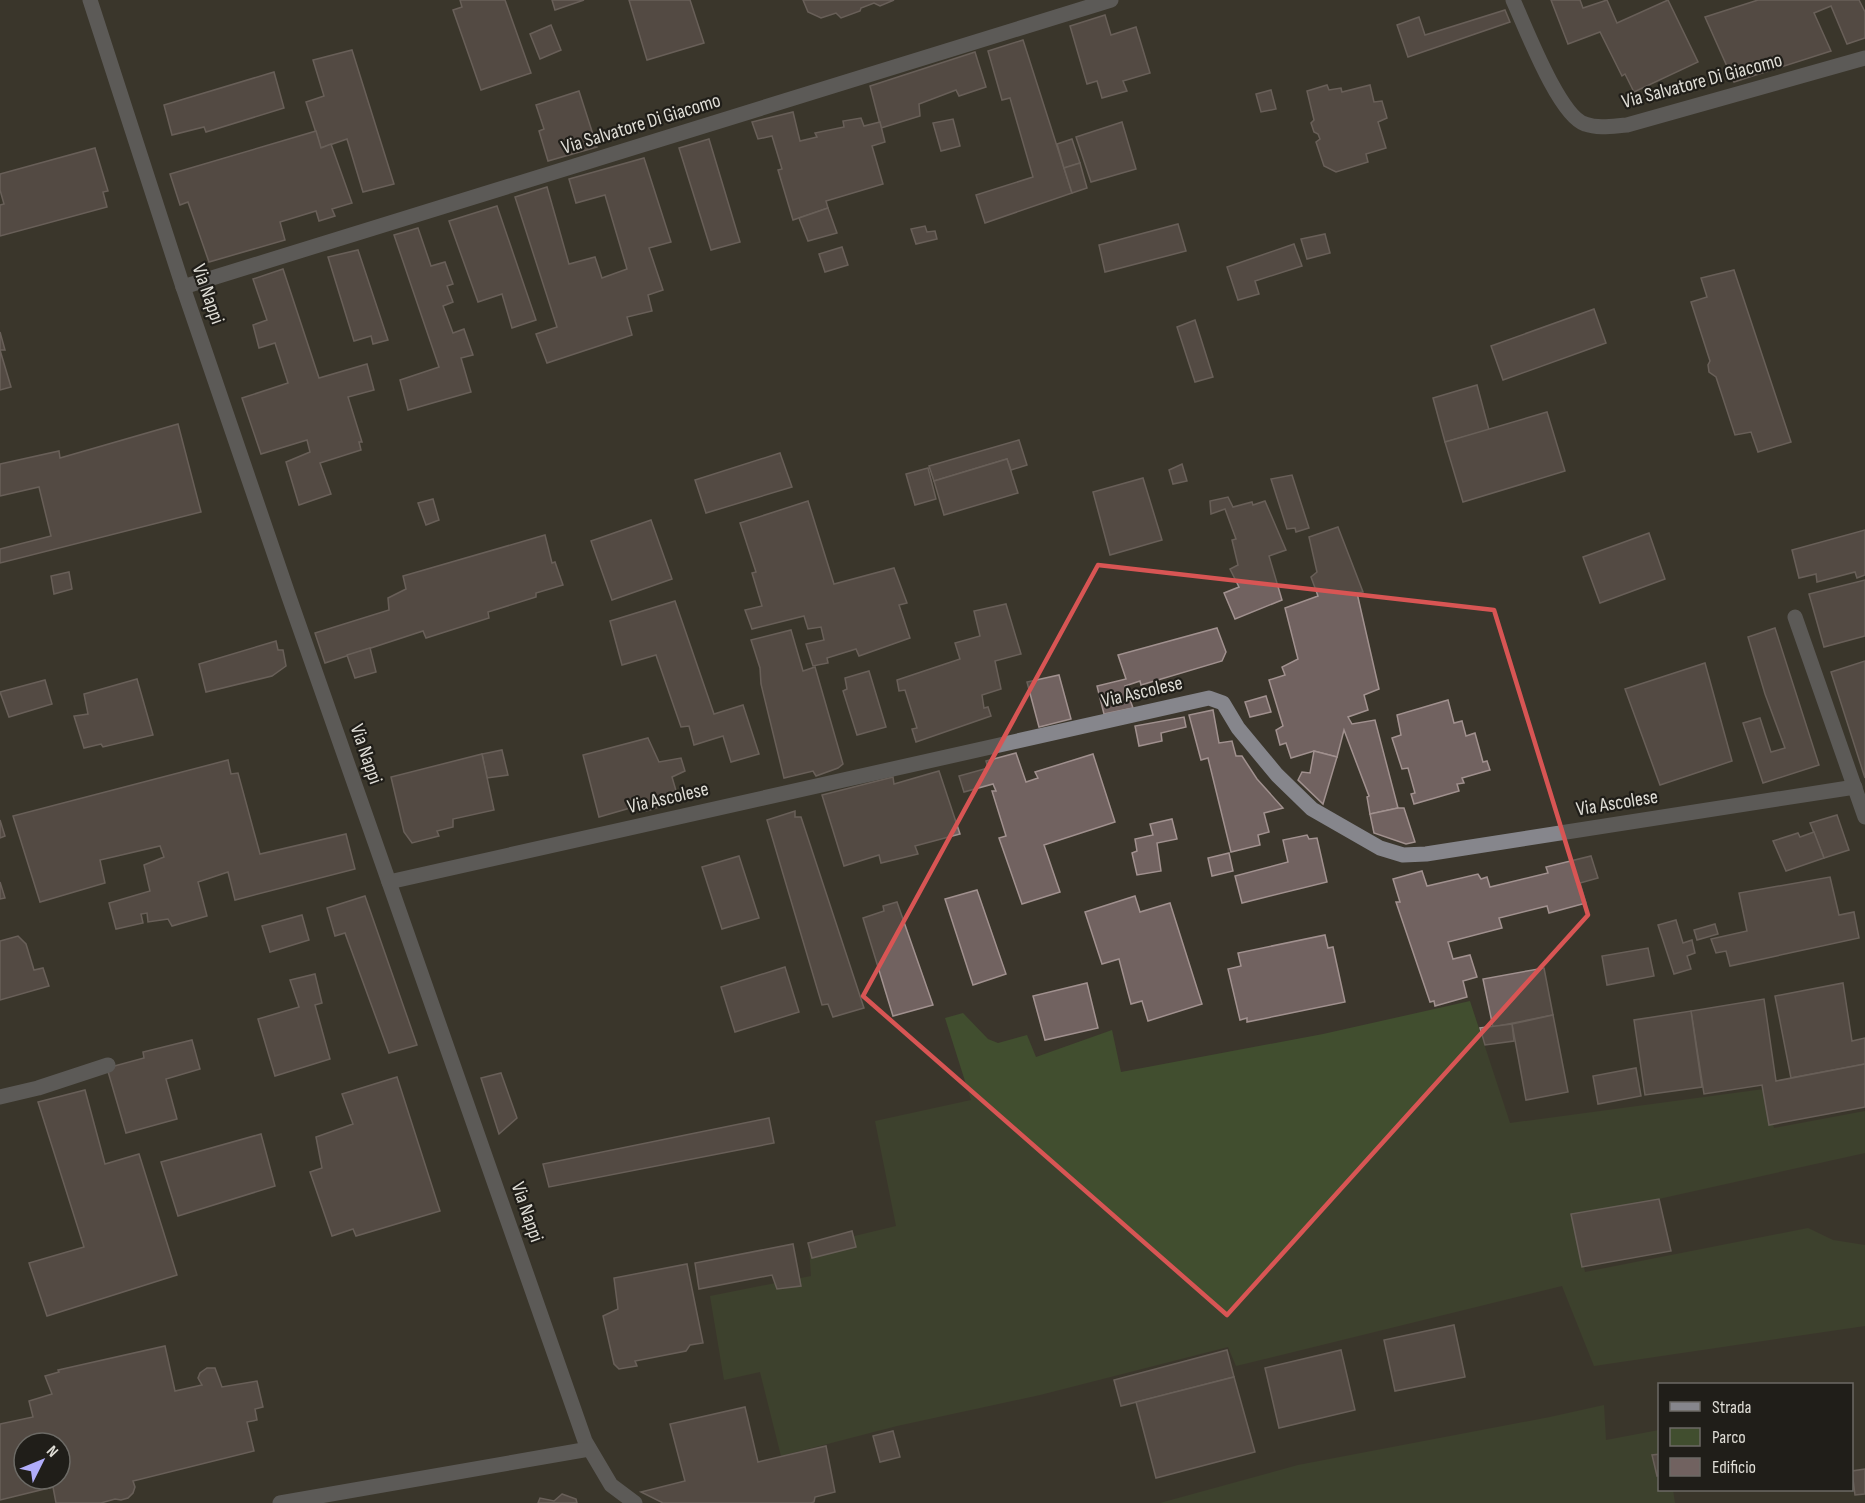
<svg xmlns="http://www.w3.org/2000/svg" width="1865" height="1503" font-family="'Sofia Sans Condensed',sans-serif">
  <rect width="100%" height="100%" fill="#3b362c"/>
  <!-- green -->
  <g fill="#414e2f">
    <polygon points="1470,1001 1510,1123 1764,1089 1774,1128 1865,1111 1865,1153 1573,1218 1585,1272 1808,1228 1833,1240 1865,1245 1865,1326 1594,1366 1562,1286 1236,1366 1228,1347 1040,1395 897,1426 781,1456 760,1372 724,1380 710,1296 811,1276 809,1247 896,1226 875,1121 971,1100 945,1018 963,1013 988,1039 998,1043 1027,1035 1036,1057 1112,1030 1121,1072 1323,1034"/>
    <polygon points="1604,1405 1606,1440 1659,1430 1660,1490 1673,1490 1675,1503 1160,1503 1298,1465 1550,1417"/>
  </g>
  <!-- building -->
  <g fill="#716260" stroke="#a1918f" stroke-width="1.5" fill-rule="evenodd">
    <polygon points="460,0 505,0 531,73 481,90 453,10 462,7"/>
    <polygon points="552,0 584,0 555,10"/>
    <polygon points="629,0 690,0 704,43 647,60"/>
    <polygon points="803,0 894,0 880,6 874,3 861,8 860,11 841,18 836,13 821,18 808,12"/>
    <polygon points="1551,0 1580,0 1583,8 1607,0 1617,23 1668,0 1698,62 1634,92 1625,74 1622,76 1600,32 1568,44"/>
    <polygon points="1758,0 1859,0 1865,12 1865,38 1847,44 1831,6 1814,13 1831,51 1734,82 1705,17"/>
    <polygon points="1505,10 1510,22 1408,57 1397,25 1419,17 1425,35"/>
    <polygon points="1105,15 1111,35 1136,27 1150,73 1123,81 1127,91 1102,98 1097,81 1087,84 1070,26"/>
    <polygon points="551,25 561,50 540,59 530,34"/>
    <polygon points="1023,40 1072,193 985,223 976,195 1033,177 1010,98 1002,100 988,51"/>
    <polygon points="352,50 394,184 363,192 347,139 321,148 306,102 324,96 313,60"/>
    <polygon points="975,52 986,87 959,96 956,90 919,104 920,116 881,128 870,86"/>
    <polygon points="274,72 284,108 206,132 204,127 172,135 164,105"/>
    <polygon points="1327,85 1329,90 1341,88 1342,92 1370,85 1374,102 1382,101 1387,118 1378,122 1386,148 1366,154 1368,162 1336,172 1324,166 1316,142 1320,139 1318,134 1314,132 1311,123 1314,120 1307,91"/>
    <polygon points="1271,90 1276,109 1261,112 1256,94"/>
    <polygon points="579,91 597,147 548,161 539,131 544,129 536,105"/>
    <polygon points="793,112 800,141 817,137 815,133 844,127 843,121 861,118 864,126 880,122 885,142 872,146 883,184 826,201 828,208 793,220 778,170 782,169 772,136 758,139 752,122"/>
    <polygon points="953,119 960,146 941,151 933,123"/>
    <polygon points="1122,122 1136,169 1091,182 1076,137"/>
    <polygon points="316,131 321,148 331,144 352,203 332,209 335,216 319,221 316,211 280,222 285,240 209,262 188,202 180,205 170,174"/>
    <polygon points="709,139 740,242 711,250 679,148"/>
    <polygon points="1072,139 1080,163 1064,168 1057,144"/>
    <polygon points="95,148 108,191 103,192 107,207 0,236 0,205 4,204 0,190 0,174"/>
    <polygon points="644,158 671,242 649,248 663,290 648,295 652,311 627,317 632,335 547,363 536,334 557,327 515,197 547,187 569,264 595,257 602,278 627,269 605,195 576,203 569,179"/>
    <polygon points="1080,163 1087,188 1072,193 1064,168"/>
    <polygon points="497,206 536,320 512,328 502,294 478,302 449,221"/>
    <polygon points="828,208 837,233 808,241 799,218"/>
    <polygon points="1178,224 1186,251 1105,272 1099,245"/>
    <polygon points="925,226 927,232 935,231 937,239 916,244 911,229"/>
    <polygon points="418,228 431,266 445,262 453,284 447,286 453,302 443,306 453,333 464,329 473,355 461,358 471,392 408,410 400,380 439,367 394,235"/>
    <polygon points="1325,234 1330,253 1307,259 1301,239"/>
    <polygon points="1294,244 1302,266 1255,281 1259,294 1238,300 1227,267"/>
    <polygon points="842,247 848,265 825,272 819,254"/>
    <polygon points="358,250 388,340 373,344 371,336 354,341 328,257"/>
    <polygon points="283,269 319,378 367,364 374,390 348,397 362,442 359,442 361,450 320,463 331,494 299,505 286,462 310,452 307,440 261,454 242,398 288,383 275,343 259,348 253,325 267,320 253,279"/>
    <polygon points="1734,270 1791,442 1758,452 1751,432 1735,435 1716,377 1709,372 1708,365 1710,361 1691,302 1707,297 1701,278"/>
    <polygon points="1594,309 1606,343 1503,380 1491,346"/>
    <polygon points="1195,320 1213,377 1195,382 1177,327"/>
    <polygon points="0,332 5,350 0,350 11,387 0,390"/>
    <polygon points="1477,385 1489,430 1445,442 1433,398"/>
    <polygon points="1547,412 1565,471 1463,502 1445,442"/>
    <polygon points="178,424 201,512 0,563 0,549 51,536 39,487 0,496 0,464 59,451 60,458"/>
    <polygon points="1019,440 1027,465 1011,470 1007,459 934,481 929,466"/>
    <polygon points="780,453 792,487 706,513 695,480"/>
    <polygon points="1007,459 1018,493 944,515 934,481"/>
    <polygon points="1182,464 1187,481 1173,484 1169,470"/>
    <polygon points="928,468 936,499 915,505 906,474"/>
    <polygon points="1292,475 1309,528 1296,532 1295,528 1287,529 1271,479"/>
    <polygon points="1143,478 1162,540 1110,555 1093,492"/>
    <polygon points="1228,497 1233,507 1252,502 1253,505 1265,501 1286,550 1269,556 1282,600 1235,619 1224,593 1239,587 1230,569 1238,565 1232,540 1236,539 1225,509 1211,514 1210,501"/>
    <polygon points="433,499 439,520 426,525 418,503"/>
    <polygon points="808,501 834,584 894,568 907,603 899,605 910,638 859,656 856,649 827,658 828,663 813,666 806,644 824,640 821,627 808,629 804,616 752,629 745,610 762,606 752,573 756,572 740,523"/>
    <polygon points="651,520 672,579 612,600 591,541"/>
    <polygon points="1338,527 1363,592 1357,593 1379,689 1364,695 1368,710 1348,717 1352,724 1375,720 1398,808 1370,814 1367,797 1369,796 1344,730 1337,757 1314,751 1291,758 1286,743 1280,745 1276,730 1283,726 1269,680 1285,675 1282,667 1298,659 1285,608 1318,596 1311,577 1317,572 1309,537"/>
    <polygon points="1865,530 1865,575 1857,578 1855,572 1817,582 1816,574 1799,578 1792,550"/>
    <polygon points="1649,533 1665,579 1600,603 1583,557"/>
    <polygon points="545,535 552,563 555,562 563,585 536,593 536,597 488,612 489,618 426,638 423,631 325,663 315,633 389,610 388,598 406,589 403,576"/>
    <polygon points="69,572 72,589 54,594 51,576"/>
    <polygon points="1865,580 1865,636 1824,647 1809,594"/>
    <polygon points="675,601 714,714 743,705 759,754 731,762 723,736 694,745 689,726 681,727 656,655 622,665 610,621"/>
    <polygon points="1006,604 1021,654 995,661 1001,689 982,695 984,708 988,707 991,716 916,742 912,729 917,728 905,690 899,691 897,680 960,659 955,643 980,636 974,611"/>
    <polygon points="1217,628 1226,652 1222,661 1141,685 1140,681 1125,686 1133,708 1104,714 1097,686 1126,679 1118,655"/>
    <polygon points="1775,628 1819,765 1763,783 1743,723 1760,718 1771,752 1785,748 1765,694 1748,637"/>
    <polygon points="791,630 803,671 815,667 843,764 838,768 816,776 813,771 784,778 761,684 760,668 751,640"/>
    <polygon points="276,641 278,650 283,650 286,666 272,676 206,692 199,664"/>
    <polygon points="370,648 376,672 355,678 347,655"/>
    <polygon points="1865,661 1865,778 1831,672"/>
    <polygon points="1705,663 1732,761 1660,785 1625,689"/>
    <polygon points="869,671 886,727 857,735 843,691 847,689 845,678"/>
    <polygon points="1059,675 1071,719 1039,727 1027,682"/>
    <polygon points="137,679 153,735 103,747 101,744 84,748 74,716 88,714 84,694"/>
    <polygon points="45,680 52,704 9,717 0,692"/>
    <polygon points="1266,696 1271,712 1250,717 1245,702"/>
    <polygon points="1448,700 1454,723 1462,721 1466,736 1475,733 1483,762 1487,761 1490,770 1462,778 1464,783 1457,784 1459,791 1414,804 1411,794 1415,793 1408,768 1402,769 1392,738 1401,735 1397,715"/>
    <polygon points="1213,710 1219,743 1232,741 1236,756 1242,756 1257,779 1283,808 1264,813 1269,832 1258,835 1260,845 1231,852 1208,758 1201,760 1189,715"/>
    <polygon points="1184,717 1186,727 1161,733 1162,741 1139,746 1135,726"/>
    <polygon points="648,738 659,762 681,758 685,771 672,777 679,801 646,811 644,804 599,817 583,755"/>
    <polygon points="502,750 508,775 487,778 482,754"/>
    <polygon points="1314,751 1337,757 1323,804 1298,780 1302,772 1310,773"/>
    <polygon points="1016,753 1026,782 1038,778 1035,772 1093,754 1115,822 1044,845 1060,892 1022,904 999,838 1006,836 992,791 996,791 993,784 964,792 959,776 988,768 986,761"/>
    <polygon points="482,754 494,810 453,819 453,827 437,831 439,836 412,843 404,832 391,777"/>
    <polygon points="228,760 231,774 238,773 260,854 346,834 355,869 235,900 228,872 198,882 207,916 172,926 168,919 148,922 147,913 141,914 143,923 116,929 109,903 150,891 144,865 164,857 160,846 100,860 105,883 40,902 13,816"/>
    <polygon points="939,771 960,834 915,846 918,854 881,863 879,855 844,866 822,795 893,777 894,784"/>
    <polygon points="1398,808 1404,808 1415,842 1406,844 1374,833 1370,814"/>
    <polygon points="795,811 795,817 801,817 864,1008 833,1017 828,1004 822,1005 767,820"/>
    <polygon points="1837,815 1849,850 1824,858 1810,823"/>
    <polygon points="1172,819 1177,839 1157,843 1161,871 1137,875 1132,853 1137,851 1135,839 1153,835 1150,824"/>
    <polygon points="0,820 5,836 0,838"/>
    <polygon points="1814,832 1824,858 1786,871 1773,841 1798,833 1800,837"/>
    <polygon points="1307,835 1309,839 1317,838 1327,882 1242,903 1235,876 1288,862 1283,840"/>
    <polygon points="1229,853 1233,871 1212,876 1208,858"/>
    <polygon points="739,856 759,918 722,929 702,867"/>
    <polygon points="1591,856 1598,878 1580,883 1586,903 1549,913 1547,906 1499,918 1502,928 1448,942 1453,959 1470,955 1477,977 1463,981 1467,997 1435,1006 1434,1001 1430,1002 1396,902 1400,902 1393,879 1422,871 1427,886 1478,874 1481,879 1487,877 1490,887 1548,873 1546,867"/>
    <polygon points="1830,877 1839,915 1854,912 1859,938 1730,966 1726,951 1716,953 1711,939 1747,931 1739,893"/>
    <polygon points="0,882 5,898 0,899"/>
    <polygon points="977,890 1006,974 973,985 945,899"/>
    <polygon points="365,896 417,1045 389,1053 345,933 335,936 327,908"/>
    <polygon points="1135,896 1140,912 1170,903 1202,1004 1148,1021 1142,1001 1131,1004 1119,959 1102,964 1085,912"/>
    <polygon points="897,902 933,1005 893,1016 863,918 884,911 883,906"/>
    <polygon points="302,915 309,940 270,952 262,926"/>
    <polygon points="1676,920 1683,943 1692,940 1695,953 1687,956 1691,969 1674,974 1658,925"/>
    <polygon points="1715,924 1718,934 1697,940 1694,930"/>
    <polygon points="1325,935 1328,948 1333,947 1345,1002 1247,1022 1247,1018 1240,1020 1228,969 1241,966 1238,953"/>
    <polygon points="18,936 26,944 34,970 43,968 49,986 0,1000 0,941"/>
    <polygon points="1648,948 1654,976 1607,985 1602,956"/>
    <polygon points="785,967 799,1012 735,1032 721,987"/>
    <polygon points="1544,968 1553,1015 1493,1027 1483,979"/>
    <polygon points="315,974 322,1003 315,1005 330,1059 275,1076 258,1019 299,1007 290,980"/>
    <polygon points="1087,983 1098,1028 1045,1040 1033,996"/>
    <polygon points="1843,983 1852,1041 1865,1038 1865,1064 1791,1078 1775,996"/>
    <polygon points="1764,999 1776,1081 1865,1064 1865,1107 1769,1125 1762,1085 1704,1094 1691,1011"/>
    <polygon points="1691,1011 1702,1087 1645,1095 1634,1020"/>
    <polygon points="1553,1015 1568,1092 1526,1100 1512,1024"/>
    <polygon points="1512,1024 1514,1041 1485,1045 1480,1028"/>
    <polygon points="192,1040 200,1069 166,1079 177,1119 126,1133 107,1068 144,1058 143,1052"/>
    <polygon points="1636,1068 1641,1096 1598,1104 1593,1076"/>
    <polygon points="501,1073 517,1118 499,1134 481,1078"/>
    <polygon points="397,1077 440,1211 356,1236 353,1229 332,1236 310,1172 322,1168 316,1137 353,1124 342,1094"/>
    <polygon points="85,1090 105,1164 139,1154 177,1275 47,1316 29,1263 84,1247 38,1102"/>
    <polygon points="769,1118 774,1143 549,1187 543,1164"/>
    <polygon points="261,1134 275,1186 178,1216 161,1162"/>
    <polygon points="1659,1199 1671,1251 1582,1267 1571,1214"/>
    <polygon points="852,1231 856,1247 812,1258 808,1243"/>
    <polygon points="793,1244 801,1286 777,1289 772,1275 699,1289 695,1263"/>
    <polygon points="687,1264 703,1343 690,1345 686,1351 635,1361 637,1366 619,1369 614,1364 603,1316 618,1309 614,1278"/>
    <polygon points="1454,1325 1465,1377 1395,1391 1384,1340"/>
    <path d="M165,1346L175,1391L202,1385L198,1378L200,1373L207,1368H215L222,1387L257,1381L263,1407L255,1409L257,1420L247,1422L254,1451L133,1481L135,1487L133,1493L128,1498L121,1500L115,1499L101,1503H56L53,1487L0,1500V1424L33,1417L29,1401L52,1394L45,1376L59,1372L58,1370ZM24,1443H60V1479H24Z"/>
    <polygon points="1227,1350 1234,1377 1121,1406 1114,1380"/>
    <polygon points="1341,1350 1355,1410 1279,1428 1265,1368"/>
    <polygon points="1234,1377 1255,1452 1156,1478 1136,1402"/>
    <polygon points="745,1407 758,1462 826,1446 835,1492 815,1497 814,1502 811,1503 663,1503 641,1492 685,1481 670,1424"/>
    <polygon points="893,1431 900,1457 880,1462 873,1436"/>
    <polygon points="1660,1454 1660,1475 1657,1476 1652,1455"/>
    <polygon points="1865,1469 1865,1494 1855,1495 1852,1471"/>
    <polygon points="562,1494 576,1499 577,1503 538,1503 540,1498 554,1501"/>
  </g>
  <g fill="none" stroke-linecap="round" stroke-linejoin="round">
    <!-- minor -->
    <g stroke="#86868c" stroke-width="15">
      <polyline points="90,0 183,287 289,597 585,1441 611,1485 635,1503"/>
      <path d="M1513,0C1525,26 1559,116 1585,124C1599,129 1613,126 1627,125L1865,58"/>
      <polyline points="183,287 1111,0"/>
      <polyline points="1795,617 1865,817"/>
      <polyline points="389,882 1209,698 1223,703 1238,728 1277,775 1312,809 1380,848 1403,855 1426,854 1855,787"/>
      <polyline points="0,1097 38,1088 108,1065"/>
      <polyline points="280,1503 589,1449"/>
    </g>
  </g>
  <!-- marked area -->
  <path d="M0 0H1865V1503H0ZM1098,565L1494,610L1588,915L1227,1315L863,996Z" fill="#3b362c" fill-opacity=".55" fill-rule="evenodd"/>
  <path fill="none" stroke="#d85554" stroke-width="4.5" stroke-linejoin="round" d="M1098,565L1494,610L1588,915L1227,1315L863,996Z"/>
  <g text-anchor="middle" dominant-baseline="central" stroke-width="4.5" stroke-linejoin="round" paint-order="stroke">
    <!-- street labels -->
    <g font-size="20" fill="#dfddd6" stroke="#201e19">
      <text transform="translate(1702 81) rotate(-15)">Via Salvatore Di Giacomo</text>
      <text transform="translate(641 124) rotate(-17)">Via Salvatore Di Giacomo</text>
      <text transform="translate(208 294) rotate(71)">Via Nappi</text>
      <text transform="translate(1142 692) rotate(-13)">Via Ascolese</text>
      <text transform="translate(366 754) rotate(71)">Via Nappi</text>
      <text transform="translate(668 798) rotate(-13)">Via Ascolese</text>
      <text transform="translate(1617 803) rotate(-9)">Via Ascolese</text>
      <text transform="translate(527 1212) rotate(71)">Via Nappi</text>
    </g>
  </g>
  <!-- legend -->
  <rect x="1658" y="1383" width="195" height="108" fill="#201e19" stroke="#6c6a65" stroke-width="1.5"/>
  <rect x="1670" y="1402" width="30" height="9" fill="#86868c" stroke="#6c6a65" stroke-width="1.5"/>
  <text x="1712" y="1413" font-size="18" fill="#dfddd6">Strada</text>
  <rect x="1670" y="1428" width="30" height="18" fill="#414e2f" stroke="#6c6a65" stroke-width="1.5"/>
  <text x="1712" y="1443" font-size="18" fill="#dfddd6">Parco</text>
  <rect x="1670" y="1458" width="30" height="18" fill="#716260" stroke="#6c6a65" stroke-width="1.5"/>
  <text x="1712" y="1473" font-size="18" fill="#dfddd6">Edificio</text>
  <!-- north arrow -->
  <g transform="translate(42 1461) rotate(47)"><circle r="28" fill="#201e19" stroke="#6c6a65" stroke-width="1.5"/>
  <path d="M0-4.5L10 22L0 15L-10 22Z" fill="#b1adfa"/>
  <text y="-9" font-size="16" font-weight="bold" text-anchor="middle" fill="#dfddd6">N</text>
  </g>
</svg>
